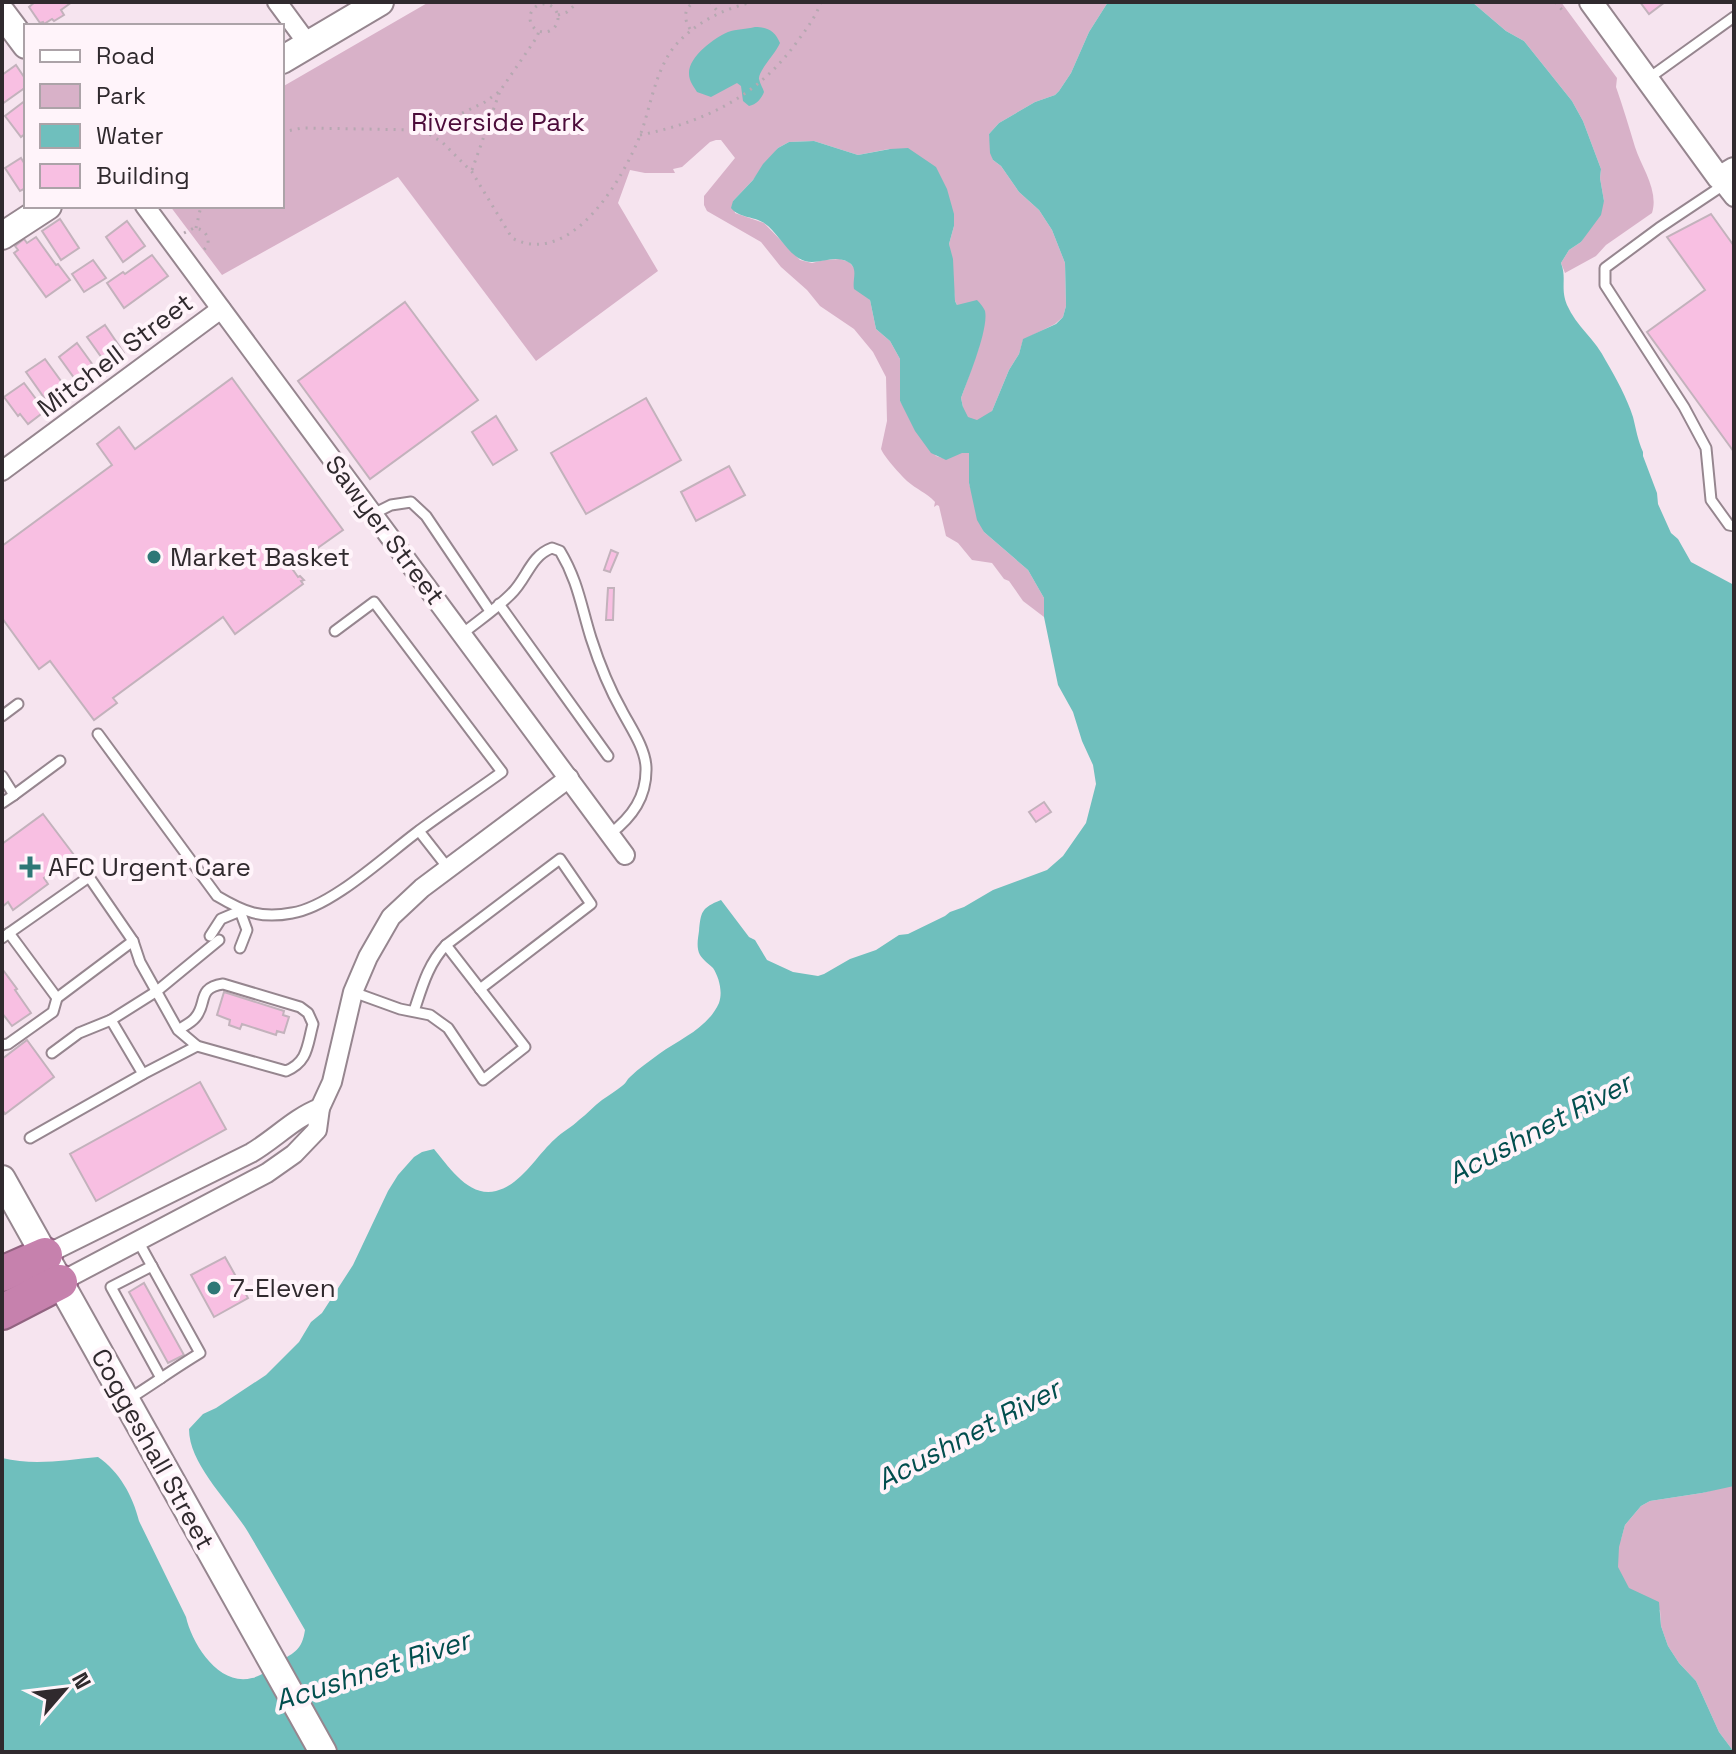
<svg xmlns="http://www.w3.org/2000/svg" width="1736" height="1754" font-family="'Space Grotesk',sans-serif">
  <rect width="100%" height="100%" fill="#f6e4ef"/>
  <!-- green -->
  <g fill="#d8b1c8" fill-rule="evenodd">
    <path d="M429,2H1108L1089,32L1071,73L1059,91L1055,95L1035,102L999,123L989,134L993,160L1001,166L1019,192L1039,210L1052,230L1065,263L1066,306L1063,317L1055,324L1023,340L1019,354L1009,370L992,411L969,453V483L984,532L1028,570L1044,598V617L1023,601L1009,581L1004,579L992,563L972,560L958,543L946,536L939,506L937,505L934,507L935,502C927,493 916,489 907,481C900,474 885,458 881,449L887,421L886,377L873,352L854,329L820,306L807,290L781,267L761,242L707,211L704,205V196L735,158L721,140H716L710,142L682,167L673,169L675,173H645L630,170L618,203L658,271L536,361L398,177L222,275L170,206H282V87ZM814,141L858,155L889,149L954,226L949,244L955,301L979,347L961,398L963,407L949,458L946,459L936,456L900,401V359L890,341L876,329L870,300L856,275L855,269L849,262L840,259L824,260L812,263L800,260L764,223L735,213L733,201L753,180L778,148L789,142Z"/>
    <path d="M1472,2H1561L1617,78L1616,87C1623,107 1629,127 1635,147C1642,168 1659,191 1652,213L1606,245L1596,256L1565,273L1561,263L1569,250L1581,242L1604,201L1600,178L1601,169L1583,121L1572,101L1524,41L1506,31Z"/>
    <polygon points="1727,1486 1734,1486 1734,1752 1719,1732 1696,1681 1679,1663 1668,1646 1661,1626 1660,1610 1633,1605 1607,1553 1621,1539 1625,1525 1641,1506 1650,1501 1702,1493"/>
  </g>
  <!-- water -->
  <g fill="#6fbfbd">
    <path d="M1108,2H1472L1506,31L1524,41L1572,101L1583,121L1601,169L1600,178L1604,201L1601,215L1581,242L1569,250L1561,263C1567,278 1560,288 1567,305C1576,326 1596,340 1606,361C1616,378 1627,398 1633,417C1636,429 1638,441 1643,452V456L1657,493L1658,504L1671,533L1678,539L1691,562L1734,585V1486L1702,1493L1650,1501L1641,1506L1625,1525L1619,1547L1618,1567L1629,1588L1659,1602L1661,1626L1668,1646L1679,1663L1696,1681L1719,1732L1734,1752H2V1458C34,1466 66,1460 98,1457C119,1471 133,1496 139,1521L186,1617C192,1644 219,1687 252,1678C262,1676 271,1668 279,1662C295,1652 302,1650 305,1630C286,1597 267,1564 248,1532C230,1502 189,1465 189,1429L203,1414L216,1408L266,1375L299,1342L311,1322L322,1313L353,1265L388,1191L398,1175L414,1157L422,1152L434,1149C449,1167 469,1198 496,1191C521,1185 537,1155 555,1139C562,1132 572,1127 579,1120C587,1114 594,1106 602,1100C609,1095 616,1091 622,1086C628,1081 625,1082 630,1077C639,1068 650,1061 659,1054C681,1038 707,1029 719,1003C723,992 719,977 713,968C709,964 703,960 700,955C696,947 698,939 699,931C701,912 701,908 721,900L749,937L755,940L767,960L793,972L818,976L824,974L850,959L876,950L899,935L908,934L945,916L950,912L964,907L993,890L1047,870L1063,856L1086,823L1096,784L1093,765L1082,741L1073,712L1058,685L1044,617V598L1028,570L984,532L977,520L969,483V453H962L946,460L931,453L915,431L900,401V359L890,341L876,329L870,300L854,289C852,279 859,268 848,262C834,254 819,265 805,261C788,256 779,233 764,223C753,216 739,218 731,208L733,201L753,180L763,164L778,148L789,142L814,141L858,155L890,149L908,148L936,167L947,189L954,214V226L949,244L953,259L955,301L957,305L977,300C980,303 984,308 985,311C989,329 968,379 961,398L963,407L968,417L977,420L992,411L1009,370L1019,354L1023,339L1056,324L1063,317L1066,306L1065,263L1052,230L1039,210L1019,192L1001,166L993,160L990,153L989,134L999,123L1035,102L1055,95L1059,91L1071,73L1089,32Z"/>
    <path d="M755,27C768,27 775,31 780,43C776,53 758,71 759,79C760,84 763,88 764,92C762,98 756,105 749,106L743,101L741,86L737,83L711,97L697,92C694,87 689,81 689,74C688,57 714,38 728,32C736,29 747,29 755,27Z"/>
  </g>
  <!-- building -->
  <g fill="#f8bfe2" stroke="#c3b2bc" stroke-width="2">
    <polygon points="35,2 72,2 61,10 64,15 54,21 52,19 44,24 43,22 40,23 29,7"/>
    <polygon points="1640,2 1665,2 1649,14"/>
    <polygon points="16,65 26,80 26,87 2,104 2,75"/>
    <polygon points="26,100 26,133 21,137 5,116"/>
    <polygon points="21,158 26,166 26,188 20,191 5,168"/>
    <polygon points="1711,214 1734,246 1734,452 1647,332 1705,290 1667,237"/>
    <polygon points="60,219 79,248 61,260 42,231"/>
    <polygon points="127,221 145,246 123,262 106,237"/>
    <polygon points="36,237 56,265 58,264 70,280 46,297 14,253 18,250 15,246 24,239 27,243"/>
    <polygon points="152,255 168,276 124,308 107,283 123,272 125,274"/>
    <polygon points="93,260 106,278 84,292 72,274"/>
    <polygon points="405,302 478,400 370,479 298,381"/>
    <polygon points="105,325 124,353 107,365 87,337"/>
    <polygon points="77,343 98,372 80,386 59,357"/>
    <polygon points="45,359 69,392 50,406 26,372"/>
    <polygon points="232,378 343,530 291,567 298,577 300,576 304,580 301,581 303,584 235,634 223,617 113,698 117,703 94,720 50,661 39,669 2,618 2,546 112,465 97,444 119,427 135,449"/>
    <polygon points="24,383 45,411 28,424 20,414 18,416 4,397"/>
    <polygon points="646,398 681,460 586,514 551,453"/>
    <polygon points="496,416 517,450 493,465 472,432"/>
    <polygon points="729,466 745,495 696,521 681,492"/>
    <polygon points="611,550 618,553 610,572 604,570"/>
    <polygon points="608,588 614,588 613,620 606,620"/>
    <polygon points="1044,802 1051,812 1036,822 1029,812"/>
    <polygon points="43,814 74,855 44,878 48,884 13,910 8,902 2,907 2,844"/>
    <polygon points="3,970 17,989 15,990 31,1013 12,1026 2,1013"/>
    <polygon points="224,992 284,1011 283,1015 289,1017 284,1033 277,1031 276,1035 242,1024 240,1029 229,1025 230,1020 217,1015"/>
    <polygon points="27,1040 54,1077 5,1114 2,1109 2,1059"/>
    <polygon points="200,1082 226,1129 96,1201 70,1154"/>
    <polygon points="225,1257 248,1298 214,1317 191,1275"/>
    <polygon points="144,1283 184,1355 168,1363 129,1292"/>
  </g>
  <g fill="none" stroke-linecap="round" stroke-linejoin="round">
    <!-- service casing -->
    <g stroke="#96868f" stroke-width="13">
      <g id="service">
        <polyline points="1649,78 1734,17"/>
        <polyline points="1725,184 1659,228 1605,268 1605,285 1684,407 1706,448 1711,500 1729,525 1734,526"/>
        <polyline points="373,514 391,505 411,502 426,516 490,611"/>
        <polyline points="499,604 608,756"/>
        <path d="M462,634C478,621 496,609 511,594C527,579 530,556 552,548L560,551C578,581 581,606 591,638C599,663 609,688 622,711C631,728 645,748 646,767C647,797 632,817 610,834"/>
        <polyline points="2,716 18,704"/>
        <path d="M98,734L217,896C244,912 261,919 292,913C331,907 384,857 416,833C444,812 473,793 502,772L374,602L335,631"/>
        <polyline points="2,776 14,795 2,803"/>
        <polyline points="14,795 60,761"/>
        <polyline points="419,831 448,868"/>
        <polyline points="9,933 57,998 133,941"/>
        <polyline points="210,936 221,919 240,911 247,930 240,948"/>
        <path d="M2,938L89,877L133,941L140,962L178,1030L197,1046L286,1071C308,1062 307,1046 313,1024L308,1013L300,1007L223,984C196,988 208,1004 195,1018C191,1023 184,1026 178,1030"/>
        <polyline points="353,992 400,1009 430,1015 448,1028 483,1080 525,1047 446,945"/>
        <path d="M414,1011C422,987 428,964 446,945L560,859L591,904L480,989"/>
        <polyline points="2,1045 8,1044 53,1012 57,998"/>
        <polyline points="52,1053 79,1033 111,1020"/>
        <polyline points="143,1074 111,1020 157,991 219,940"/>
        <polyline points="30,1138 143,1074 197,1046"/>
        <polyline points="152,1266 111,1287 161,1378"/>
        <path d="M129,1399C153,1384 175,1368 200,1353L138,1241"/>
      </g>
    </g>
    <!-- minor casing -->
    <g stroke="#96868f" stroke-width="22">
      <g id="minor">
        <polyline points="277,2 308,44"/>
        <polyline points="1719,178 1734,197"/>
        <polyline points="145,206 625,855"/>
        <polyline points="2,471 221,309"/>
        <path d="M45,1255L251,1153C275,1139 294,1118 320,1108"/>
        <polyline points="60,1282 267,1173 294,1154 317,1130 320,1108 332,1082 353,992 368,957 391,917 422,888 569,778"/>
      </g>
    </g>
    <!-- tertiary casing -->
    <g stroke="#96868f" stroke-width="26">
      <polyline id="tertiary" points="1591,2 1719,178 1734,169"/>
    </g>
    <!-- secondary casing -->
    <g stroke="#96868f" stroke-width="30">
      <g id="secondary">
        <polyline points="2,13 26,45"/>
        <polyline points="282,60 380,2"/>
        <polyline points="2,236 48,206"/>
        <polyline points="2,1179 323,1752"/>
      </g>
    </g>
    <!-- motorway casing -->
    <g stroke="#926381" stroke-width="38">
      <g id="motorway">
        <polyline points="2,1274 45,1255"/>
        <polyline points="2,1312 60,1282"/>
      </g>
    </g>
    <!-- path -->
    <g stroke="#b6a8b1" stroke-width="3" stroke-dasharray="2 6" stroke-linecap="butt">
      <polyline points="710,2 719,13"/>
      <polyline points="1555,2 1565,13"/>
      <circle cx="544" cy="18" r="14"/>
      <polyline points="558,15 567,12 578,2"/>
      <path d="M690,29C684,19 683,10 694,2"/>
      <path d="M423,130L443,143L472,172L512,238C571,269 624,178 641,133C651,105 655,72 674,47C694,23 723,9 753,2"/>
      <polyline points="282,132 302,128 423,130 448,120 485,102 500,91 537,37 539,31"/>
      <path d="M640,135C706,122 760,95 799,39C808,27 816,16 821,2"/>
      <polyline points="472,170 500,91"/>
      <polyline points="196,228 201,206"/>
      <path d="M184,233L194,228C204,229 209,235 208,245L201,253"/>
    </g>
    <!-- service -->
    <use href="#service" stroke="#fff" stroke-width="9"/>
    <!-- minor -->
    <use href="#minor" stroke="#fff" stroke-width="18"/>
    <!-- tertiary -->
    <use href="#tertiary" stroke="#fff" stroke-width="22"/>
    <!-- secondary -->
    <use href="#secondary" stroke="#fff" stroke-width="26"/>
    <!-- motorway -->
    <use href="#motorway" stroke="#c681ad" stroke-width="34"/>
  </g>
  <!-- markers -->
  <g fill="#2e7776" stroke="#fff4fa" stroke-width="3">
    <circle cx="154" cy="557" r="8"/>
    <path d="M26 855h8v8h8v8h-8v8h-8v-8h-8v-8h8z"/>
    <circle cx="214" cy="1288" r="8"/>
  </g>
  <g text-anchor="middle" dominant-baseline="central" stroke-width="8" stroke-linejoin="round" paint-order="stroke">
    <!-- park labels -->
    <g font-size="26" fill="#4c0b3a" stroke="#fff4fa">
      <text x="498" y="122">Riverside Park</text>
    </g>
    <!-- street labels -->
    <g font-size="26" fill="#302a2e" stroke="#fff4fa">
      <text transform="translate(115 355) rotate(-37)">Mitchell Street</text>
      <text transform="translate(385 530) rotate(53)">Sawyer Street</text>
      <text transform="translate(153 1449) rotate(61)">Coggeshall Street</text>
    </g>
    <!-- poi labels -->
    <g font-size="26" fill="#302a2e" stroke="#fff4fa" text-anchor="start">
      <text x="170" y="557">Market Basket</text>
      <text x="48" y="867">AFC Urgent Care</text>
      <text x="230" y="1288">7-Eleven</text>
    </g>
    <!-- water labels -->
    <g font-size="28" font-style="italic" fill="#024e4e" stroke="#fff4fa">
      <text transform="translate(1539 1128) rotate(-28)">Acushnet River</text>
      <text transform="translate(968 1434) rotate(-28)">Acushnet River</text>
      <text transform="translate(372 1670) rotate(-18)">Acushnet River</text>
    </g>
  </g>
  <!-- border -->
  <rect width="1736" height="1754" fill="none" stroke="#302a2e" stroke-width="8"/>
  <!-- legend -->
  <rect x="24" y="24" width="260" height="184" fill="#fff4fa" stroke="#aca3a8" stroke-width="2"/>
  <rect x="40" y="50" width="40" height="12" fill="#ffffff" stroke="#aca3a8" stroke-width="2"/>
  <text x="96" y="64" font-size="24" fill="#302a2e">Road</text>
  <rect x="40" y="84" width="40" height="24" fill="#d8b1c8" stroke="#aca3a8" stroke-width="2"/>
  <text x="96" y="104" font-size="24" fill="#302a2e">Park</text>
  <rect x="40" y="124" width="40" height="24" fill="#6fbfbd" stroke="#aca3a8" stroke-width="2"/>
  <text x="96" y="144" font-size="24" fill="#302a2e">Water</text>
  <rect x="40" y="164" width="40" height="24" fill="#f8bfe2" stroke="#aca3a8" stroke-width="2"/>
  <text x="96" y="184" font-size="24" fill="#302a2e">Building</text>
  <!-- north arrow -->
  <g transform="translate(64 1690) rotate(62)" stroke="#fff4fa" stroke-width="6" paint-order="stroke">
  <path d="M0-6L14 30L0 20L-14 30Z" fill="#302a2e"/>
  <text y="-12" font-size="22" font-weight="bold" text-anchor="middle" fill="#302a2e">N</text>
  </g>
</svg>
